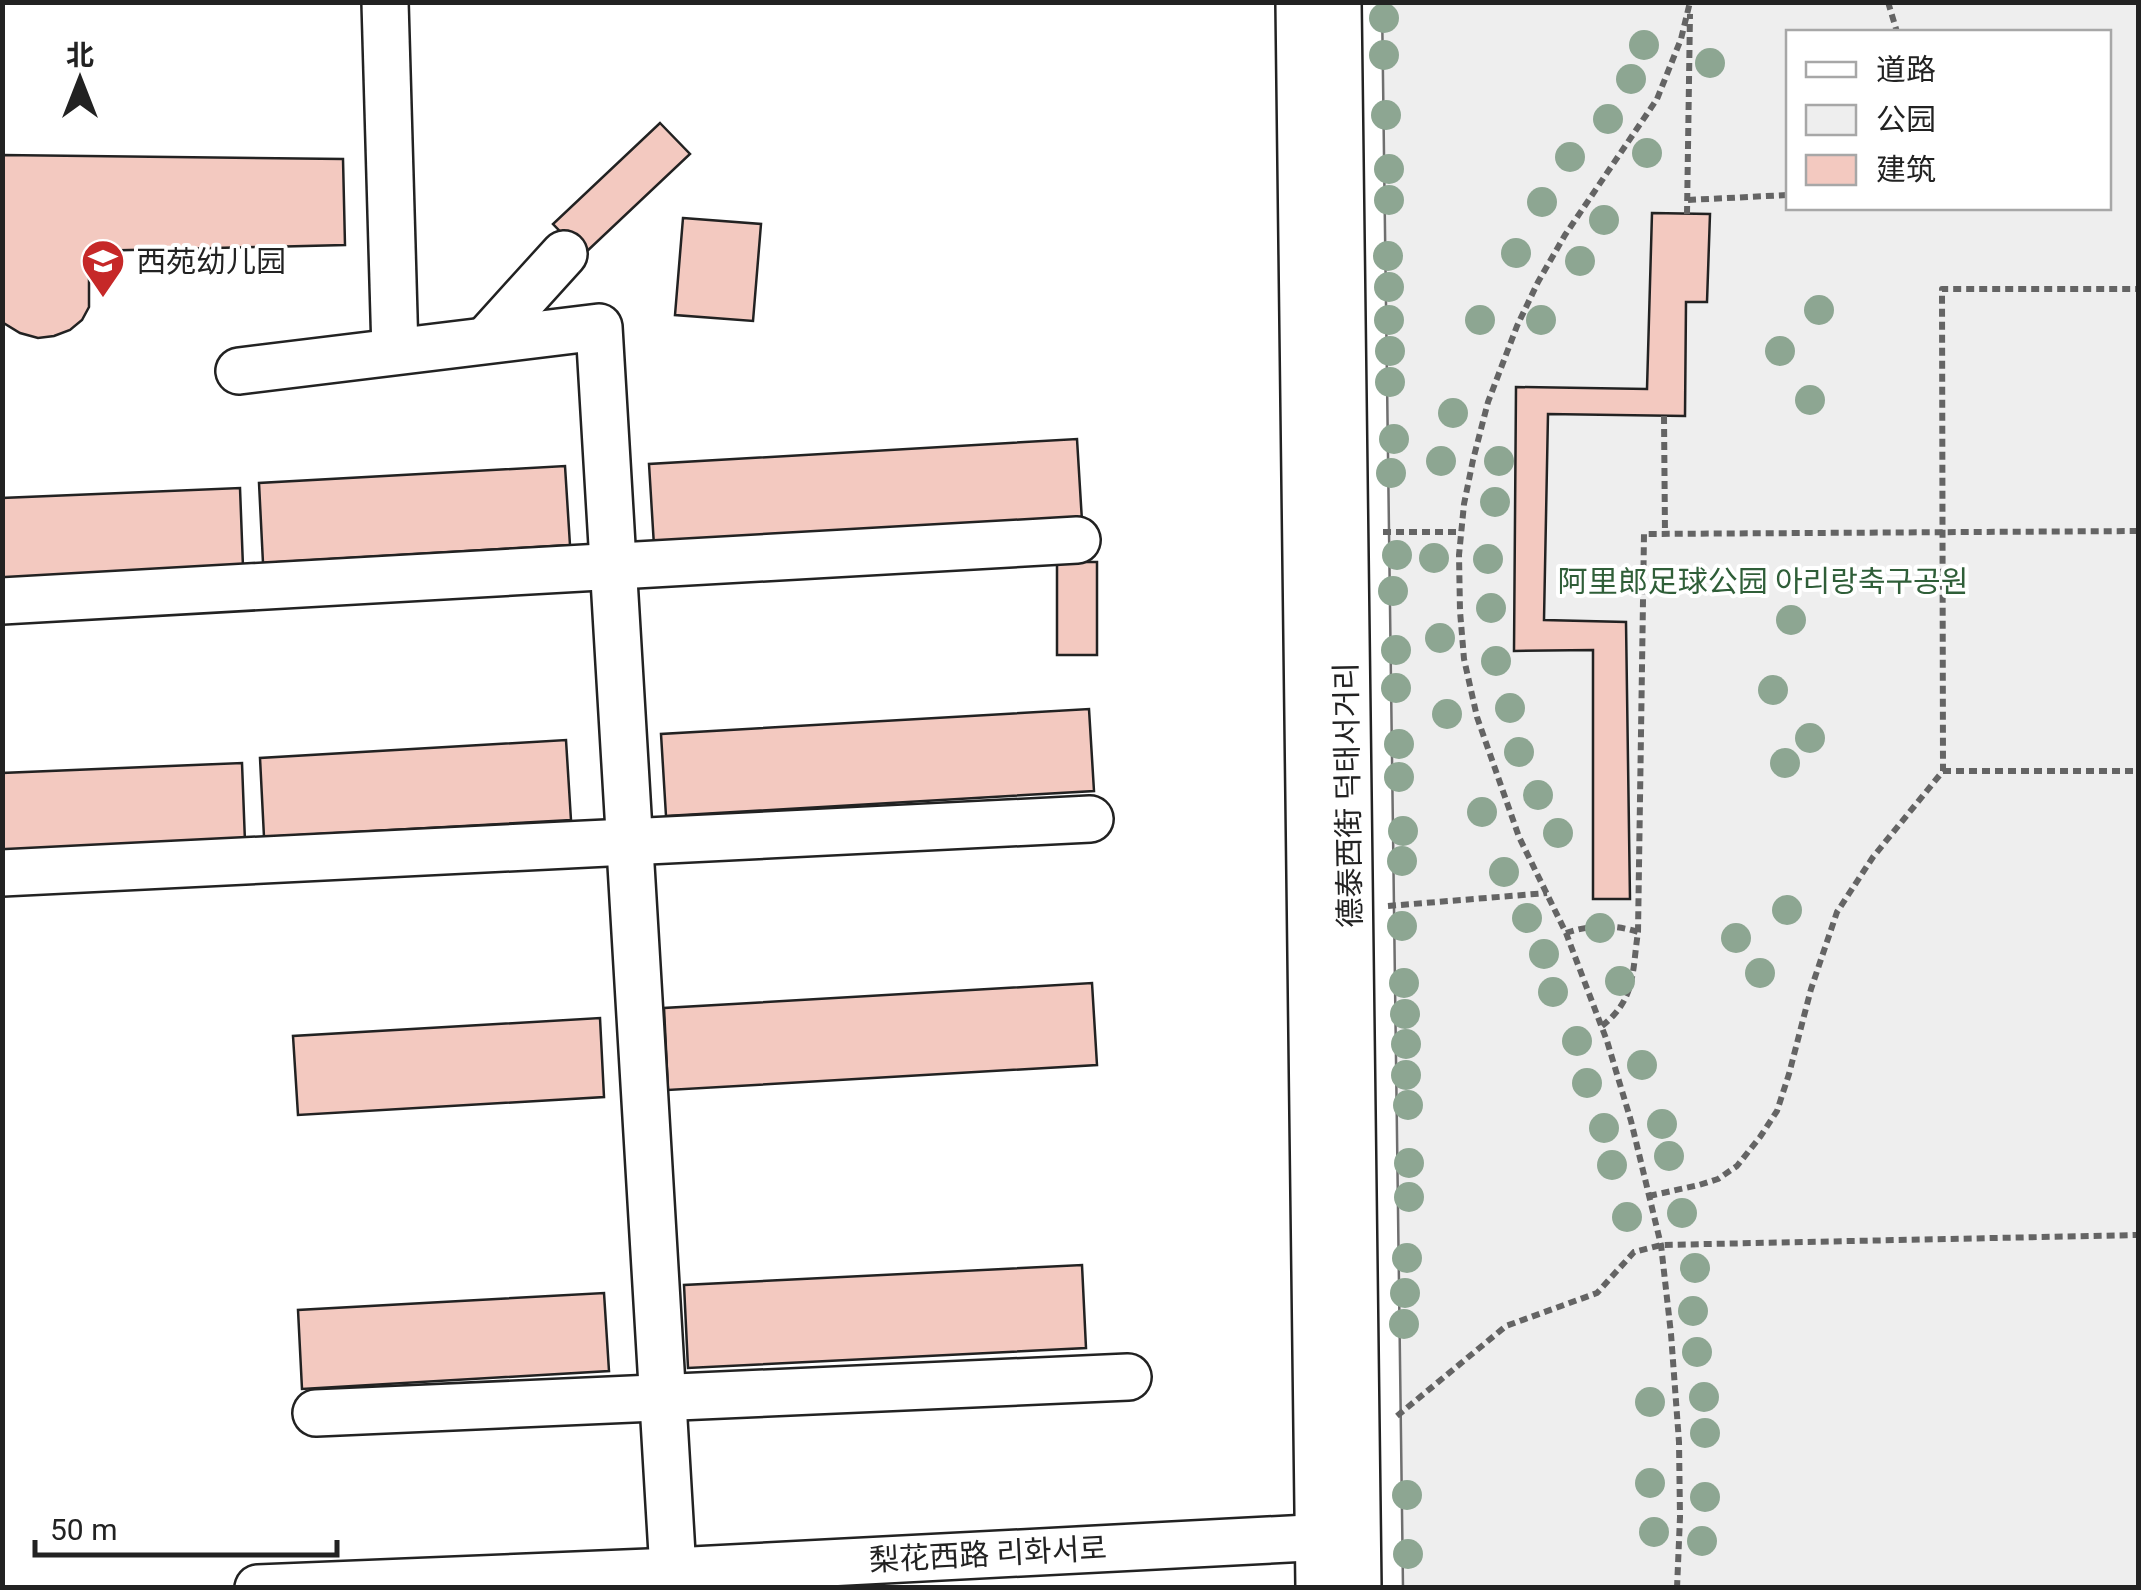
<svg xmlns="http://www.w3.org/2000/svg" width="2141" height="1590" font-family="Roboto,'Noto Sans SC','Noto Sans KR',sans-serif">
  <rect width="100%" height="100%" fill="#fff"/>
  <!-- green -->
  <path fill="#eee" stroke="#6f6f6f" stroke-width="2.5" fill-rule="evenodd" d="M1382,3H2138V1587H1403ZM1788,32H2108V208H1788Z"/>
  <!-- building -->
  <g fill="#f3c9c0" stroke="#222" stroke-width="2.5">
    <polygon points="660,123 690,154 583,255 553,224"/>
    <polygon points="2,155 343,159 345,245 89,251 89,307 82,320 70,330 54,336 38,338 20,333 2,322"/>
    <polygon points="1652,213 1710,214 1707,302 1686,302 1685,416 1548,414 1544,620 1626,622 1630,899 1593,899 1593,650 1514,651 1516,387 1647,389"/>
    <polygon points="683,218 761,224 753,321 675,315"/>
    <polygon points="1077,439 1082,521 654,546 649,464"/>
    <polygon points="565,466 570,545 263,563 259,483"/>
    <polygon points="240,488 243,567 2,578 2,498"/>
    <rect x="1057" y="562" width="40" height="93"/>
    <polygon points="1089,709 1094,791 666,816 661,734"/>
    <polygon points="566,740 571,820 264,837 260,758"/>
    <polygon points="242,763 245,842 2,853 2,773"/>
    <polygon points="1092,983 1097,1065 668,1090 664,1008"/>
    <polygon points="600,1018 604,1097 298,1115 293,1036"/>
    <polygon points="1082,1265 1086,1348 688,1368 684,1285"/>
    <polygon points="604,1293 609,1371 302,1389 298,1310"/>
  </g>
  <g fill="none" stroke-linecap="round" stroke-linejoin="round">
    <!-- minor casing -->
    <g stroke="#222" stroke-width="50">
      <g id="minor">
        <polyline points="385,2 395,351"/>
        <polyline points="1299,2 1319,1588"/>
        <polyline points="1338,2 1358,1588"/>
        <polyline points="487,339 564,254"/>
        <polyline points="239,371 599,327 673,1571"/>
        <polyline points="2,601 1077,540"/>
        <polyline points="2,873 1090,819"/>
        <polyline points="316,1413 1128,1377"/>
        <polyline points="258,1588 673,1571 1346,1536"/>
      </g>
    </g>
    <!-- path -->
    <g stroke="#646464" stroke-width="6" stroke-dasharray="8 5" stroke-linecap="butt">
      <polyline points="1888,2 1897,32"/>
      <polyline points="1688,200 1788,195"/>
      <polyline points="1687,214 1690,14"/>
      <polyline points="1664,416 1665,534"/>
      <polyline points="1383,532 1460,532"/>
      <polyline points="1943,771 2138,771"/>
      <polyline points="1388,906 1547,893"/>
      <path d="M1566,933C1589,925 1614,924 1638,932"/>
      <path d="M1602,1026C1636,999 1632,972 1638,932L1644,534L2138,531"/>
      <polyline points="1649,1196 1699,1185 1718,1179 1737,1166 1760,1137 1777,1111 1789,1074 1811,989 1837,912 1873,857 1943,771 1942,289 2138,289"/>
      <polyline points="1397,1416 1506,1326 1597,1293 1634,1252 1661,1245 2138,1235"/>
      <polyline points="1677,1588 1680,1517 1679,1442 1671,1334 1661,1245 1631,1121 1607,1041 1566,933 1519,837 1477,717 1464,659 1460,611 1459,555 1464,504 1473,460 1488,402 1517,326 1538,282 1565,235 1657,99 1681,39 1690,2"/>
    </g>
    <!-- minor -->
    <use href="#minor" stroke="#fff" stroke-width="45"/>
  </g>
  <!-- trees -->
  <g fill="#8da692">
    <circle cx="1384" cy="18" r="15"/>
    <circle cx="1644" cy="45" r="15"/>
    <circle cx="1384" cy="55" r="15"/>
    <circle cx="1710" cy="63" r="15"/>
    <circle cx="1631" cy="79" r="15"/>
    <circle cx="1386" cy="115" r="15"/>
    <circle cx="1608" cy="119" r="15"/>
    <circle cx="1647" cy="153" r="15"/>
    <circle cx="1570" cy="157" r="15"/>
    <circle cx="1389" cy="169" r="15"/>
    <circle cx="1389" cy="200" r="15"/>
    <circle cx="1542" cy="202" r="15"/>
    <circle cx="1604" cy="220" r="15"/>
    <circle cx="1516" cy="253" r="15"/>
    <circle cx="1388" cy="256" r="15"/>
    <circle cx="1580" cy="261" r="15"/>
    <circle cx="1389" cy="287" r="15"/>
    <circle cx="1819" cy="310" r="15"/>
    <circle cx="1389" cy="320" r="15"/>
    <circle cx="1480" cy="320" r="15"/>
    <circle cx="1541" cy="320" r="15"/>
    <circle cx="1390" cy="351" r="15"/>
    <circle cx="1780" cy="351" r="15"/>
    <circle cx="1390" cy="382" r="15"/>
    <circle cx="1810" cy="400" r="15"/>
    <circle cx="1453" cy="413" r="15"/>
    <circle cx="1394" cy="439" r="15"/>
    <circle cx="1441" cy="461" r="15"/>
    <circle cx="1499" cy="461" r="15"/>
    <circle cx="1391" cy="473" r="15"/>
    <circle cx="1495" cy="502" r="15"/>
    <circle cx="1397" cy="555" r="15"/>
    <circle cx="1434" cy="558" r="15"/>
    <circle cx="1488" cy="559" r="15"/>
    <circle cx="1393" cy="591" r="15"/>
    <circle cx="1491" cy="608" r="15"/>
    <circle cx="1791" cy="620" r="15"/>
    <circle cx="1440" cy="638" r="15"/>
    <circle cx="1396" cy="650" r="15"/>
    <circle cx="1496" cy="661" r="15"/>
    <circle cx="1396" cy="688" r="15"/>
    <circle cx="1773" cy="690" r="15"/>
    <circle cx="1510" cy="708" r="15"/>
    <circle cx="1447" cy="714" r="15"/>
    <circle cx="1810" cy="738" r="15"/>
    <circle cx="1399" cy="744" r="15"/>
    <circle cx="1519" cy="752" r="15"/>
    <circle cx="1785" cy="763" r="15"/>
    <circle cx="1399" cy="777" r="15"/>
    <circle cx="1538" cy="795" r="15"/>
    <circle cx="1482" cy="812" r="15"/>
    <circle cx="1403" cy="831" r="15"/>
    <circle cx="1558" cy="833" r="15"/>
    <circle cx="1402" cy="861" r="15"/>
    <circle cx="1504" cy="872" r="15"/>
    <circle cx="1787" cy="910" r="15"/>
    <circle cx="1527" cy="918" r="15"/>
    <circle cx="1402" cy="926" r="15"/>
    <circle cx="1600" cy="928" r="15"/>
    <circle cx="1736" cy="938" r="15"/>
    <circle cx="1544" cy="954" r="15"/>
    <circle cx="1760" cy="973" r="15"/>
    <circle cx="1620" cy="981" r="15"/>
    <circle cx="1404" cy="983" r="15"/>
    <circle cx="1553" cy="992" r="15"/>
    <circle cx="1405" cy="1014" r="15"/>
    <circle cx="1577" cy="1041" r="15"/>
    <circle cx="1406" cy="1044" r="15"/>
    <circle cx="1642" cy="1065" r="15"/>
    <circle cx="1406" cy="1075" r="15"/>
    <circle cx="1587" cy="1083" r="15"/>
    <circle cx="1408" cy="1105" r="15"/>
    <circle cx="1662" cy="1124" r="15"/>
    <circle cx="1604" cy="1128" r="15"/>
    <circle cx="1669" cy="1156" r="15"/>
    <circle cx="1409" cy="1163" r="15"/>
    <circle cx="1612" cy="1165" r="15"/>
    <circle cx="1409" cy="1197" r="15"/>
    <circle cx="1682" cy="1213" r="15"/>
    <circle cx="1627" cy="1217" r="15"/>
    <circle cx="1407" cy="1258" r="15"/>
    <circle cx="1695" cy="1268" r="15"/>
    <circle cx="1405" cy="1293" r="15"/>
    <circle cx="1693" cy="1311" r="15"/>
    <circle cx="1404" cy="1324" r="15"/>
    <circle cx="1697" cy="1352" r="15"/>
    <circle cx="1704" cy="1397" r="15"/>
    <circle cx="1650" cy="1402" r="15"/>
    <circle cx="1705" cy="1433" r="15"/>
    <circle cx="1650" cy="1483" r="15"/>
    <circle cx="1407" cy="1495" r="15"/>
    <circle cx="1705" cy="1497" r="15"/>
    <circle cx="1654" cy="1532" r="15"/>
    <circle cx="1702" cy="1541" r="15"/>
    <circle cx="1408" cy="1554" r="15"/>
  </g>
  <!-- icons -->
  <defs>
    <g id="school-pin" transform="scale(2.25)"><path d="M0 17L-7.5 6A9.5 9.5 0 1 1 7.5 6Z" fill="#c62828" stroke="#fff"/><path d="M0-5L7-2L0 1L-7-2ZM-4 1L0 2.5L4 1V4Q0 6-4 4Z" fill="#fff"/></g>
  </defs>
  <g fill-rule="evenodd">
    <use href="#school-pin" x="103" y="261"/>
  </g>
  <g text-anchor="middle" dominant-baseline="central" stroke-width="8" stroke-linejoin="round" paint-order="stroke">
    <!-- poi labels -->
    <g font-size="30" fill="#222" stroke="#fff" text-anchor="start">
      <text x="136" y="261">西苑幼儿园</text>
    </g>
    <!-- park labels -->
    <g font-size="30" fill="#2f5e38" stroke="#fff">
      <text x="1763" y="581">阿里郎足球公园 아리랑축구공원</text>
    </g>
    <!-- street labels -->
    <g font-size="30" fill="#222" stroke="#fff">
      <text transform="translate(1348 795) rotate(-91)">德泰西街 덕태서거리</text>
      <text transform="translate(988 1554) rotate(-3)">梨花西路 리화서로</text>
    </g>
  </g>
  <!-- border -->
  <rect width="2141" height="1590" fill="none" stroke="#222222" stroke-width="10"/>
  <!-- legend -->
  <rect x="1786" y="30" width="325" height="180" fill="#ffffff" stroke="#a7a7a7" stroke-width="2.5"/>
  <rect x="1806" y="62" width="50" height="15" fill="#ffffff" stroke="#a7a7a7" stroke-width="2.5"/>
  <text x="1876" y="80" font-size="30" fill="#222222">道路</text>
  <rect x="1806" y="105" width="50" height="30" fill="#eeeeee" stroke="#a7a7a7" stroke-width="2.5"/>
  <text x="1876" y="130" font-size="30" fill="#222222">公园</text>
  <rect x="1806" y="155" width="50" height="30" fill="#f3c9c0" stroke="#a7a7a7" stroke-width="2.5"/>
  <text x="1876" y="180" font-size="30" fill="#222222">建筑</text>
  <!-- north arrow -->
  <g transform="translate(80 80)" stroke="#ffffff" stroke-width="8" paint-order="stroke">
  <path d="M0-8L18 38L0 25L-18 38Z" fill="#222222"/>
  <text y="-15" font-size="28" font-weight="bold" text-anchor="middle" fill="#222222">北</text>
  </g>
  <!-- scale -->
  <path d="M35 1540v15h302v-15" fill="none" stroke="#222222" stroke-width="5"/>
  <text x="50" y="1540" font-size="30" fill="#222222" stroke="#ffffff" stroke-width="8" paint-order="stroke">50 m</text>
</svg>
